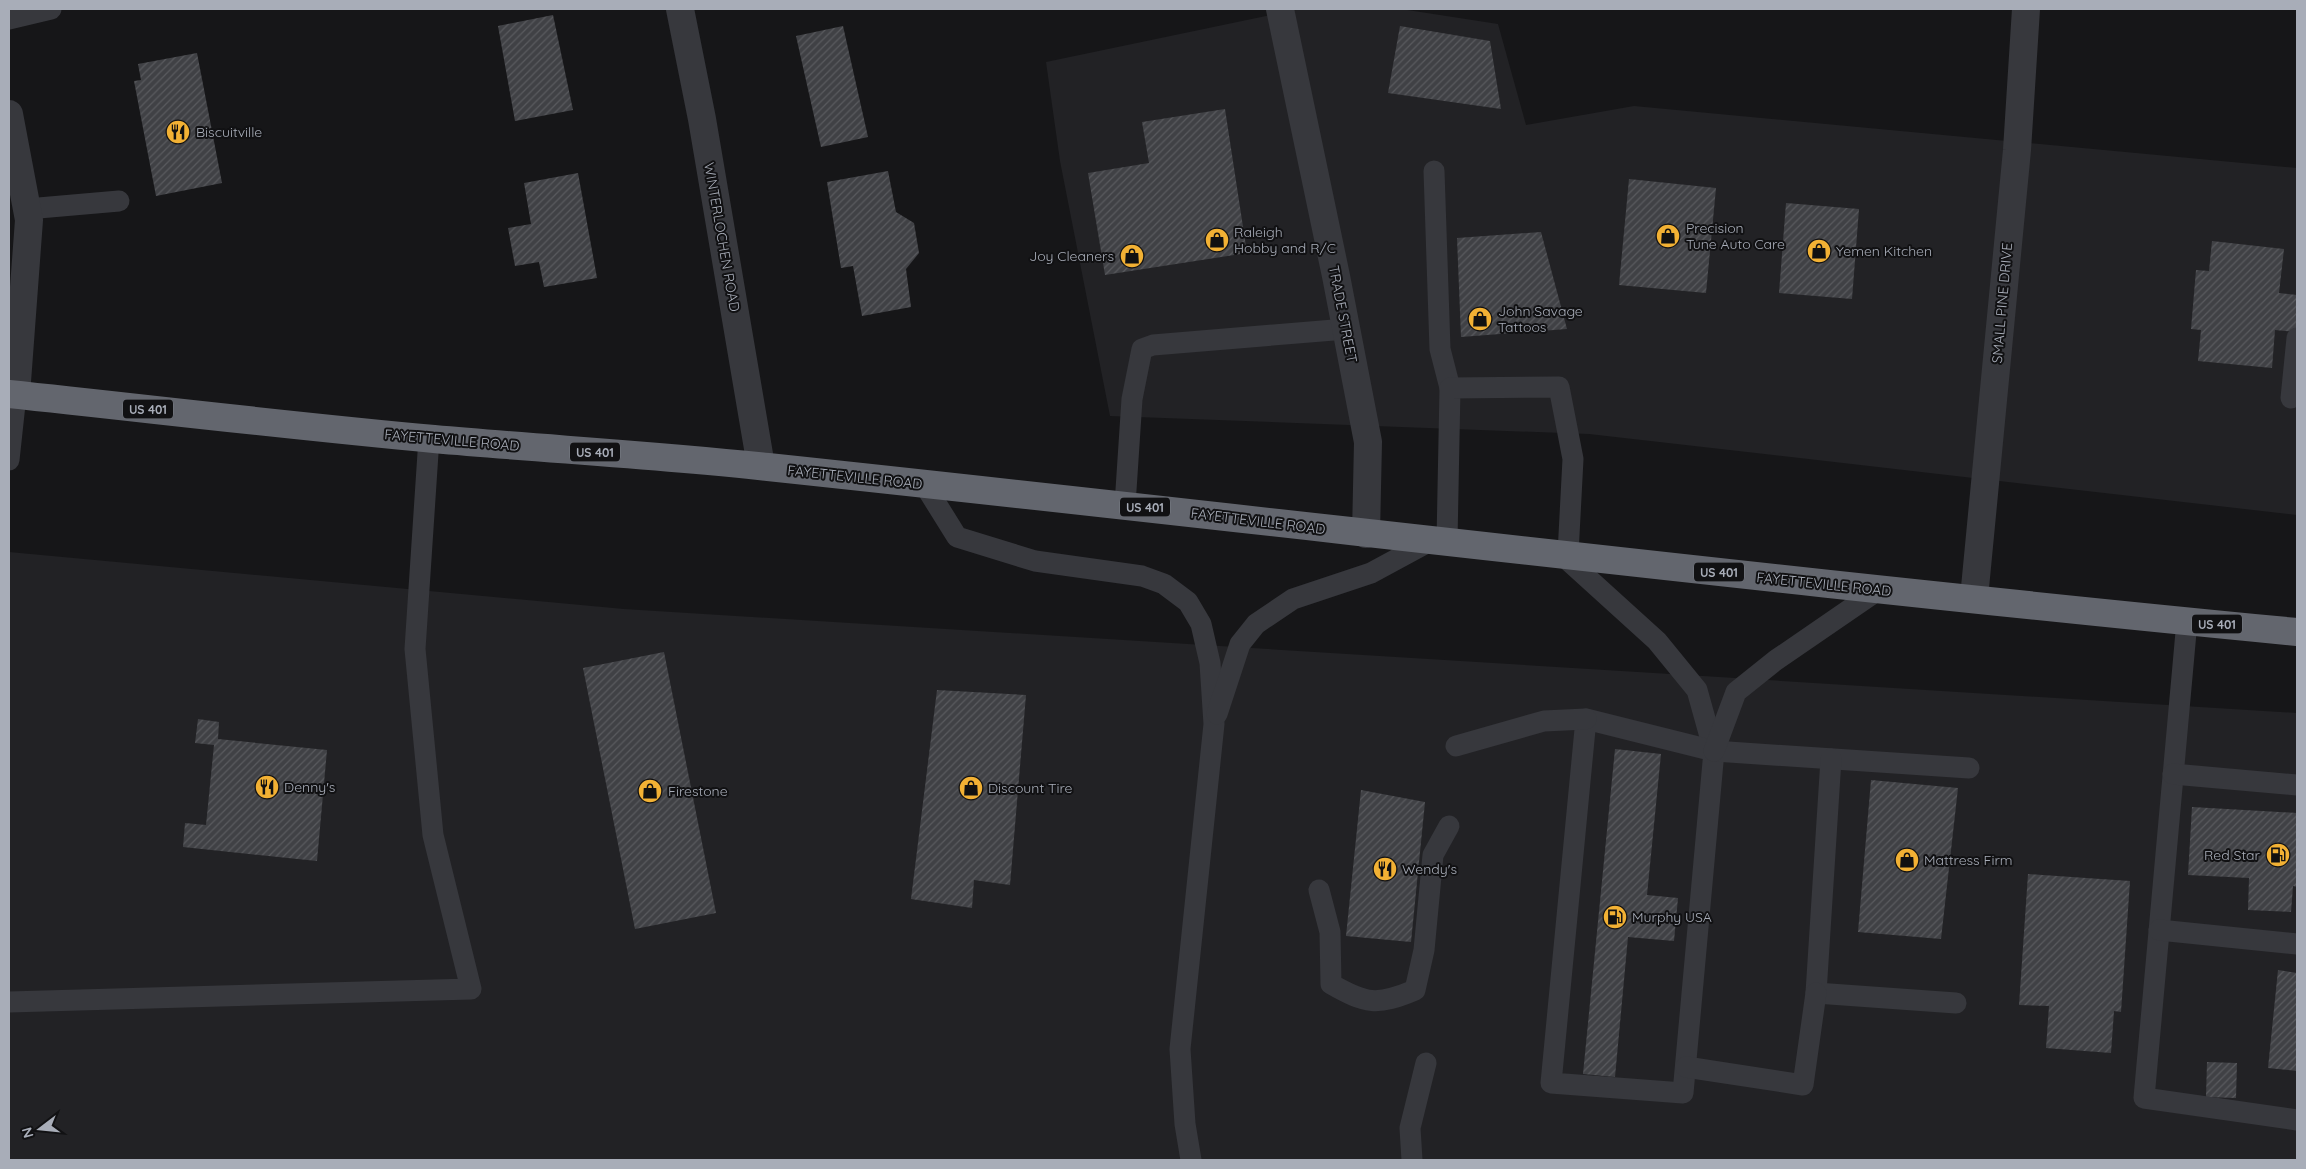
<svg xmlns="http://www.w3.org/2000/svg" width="2306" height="1169" font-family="Quicksand,sans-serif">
  <defs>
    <pattern id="building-hatch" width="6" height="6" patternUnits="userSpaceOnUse" patternTransform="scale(1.25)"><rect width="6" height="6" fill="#404145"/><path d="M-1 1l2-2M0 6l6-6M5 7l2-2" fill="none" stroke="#595a5e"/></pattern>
  </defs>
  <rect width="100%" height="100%" fill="#161618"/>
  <!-- built -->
  <g fill="#222225">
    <polygon points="1300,9 1401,9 1498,24 1526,125 1634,106 2297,168 2297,515 1589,434 1110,416 1060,161 1046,62"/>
    <polygon points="9,552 624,609 2297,713 2297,1160 9,1160"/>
  </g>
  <!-- building -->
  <g fill="url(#building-hatch)">
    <polygon points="553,15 573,110 515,121 498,26"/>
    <polygon points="843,26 868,137 821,147 796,36"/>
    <polygon points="1400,26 1490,41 1501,109 1388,93"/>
    <polygon points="197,53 222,183 156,196 134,81 141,80 138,64"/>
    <polygon points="1225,109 1247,253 1105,275 1088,173 1149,163 1142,122"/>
    <polygon points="888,171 896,212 914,223 919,253 906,269 911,307 862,316 853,266 841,268 827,182"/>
    <polygon points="578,173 597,278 544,287 539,262 515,266 508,228 531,224 524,183"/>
    <polygon points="1629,179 1716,188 1706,293 1619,285"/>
    <polygon points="1786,203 1859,209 1852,299 1779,293"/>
    <polygon points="1541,232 1567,329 1461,337 1457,238"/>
    <polygon points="2212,241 2284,249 2279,293 2297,295 2297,332 2275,330 2272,368 2198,361 2201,330 2191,329 2196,270 2209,271"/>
    <polygon points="664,652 716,913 635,929 583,668"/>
    <polygon points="937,690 1026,695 1010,885 974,880 972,908 911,899"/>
    <polygon points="198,719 219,722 218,739 327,750 317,861 183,847 185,823 206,825 214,745 195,743"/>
    <polygon points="1615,749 1661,754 1647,895 1678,898 1674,941 1628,937 1615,1077 1583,1074"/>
    <polygon points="1871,780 1958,788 1941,939 1858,932"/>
    <polygon points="1361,790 1425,802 1411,942 1346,936"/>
    <polygon points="2192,807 2297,813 2297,887 2293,886 2291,912 2248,910 2249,878 2188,875"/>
    <polygon points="2028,874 2130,881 2121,1012 2114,1011 2111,1053 2046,1048 2049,1006 2019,1005"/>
    <polygon points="2278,970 2297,973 2297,1071 2268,1068"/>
    <polygon points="2207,1062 2237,1063 2236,1098 2206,1097"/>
  </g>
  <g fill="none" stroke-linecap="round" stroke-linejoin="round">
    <!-- lane -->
    <g stroke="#37383d" stroke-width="21">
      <polyline points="9,19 51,9"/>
      <polyline points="1434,171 1440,349 1450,388"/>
      <polyline points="27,209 119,201"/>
      <polyline points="2291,398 2297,338"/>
      <polyline points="9,460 16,395"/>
      <polyline points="924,484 957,537 1035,561 1142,576 1164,584 1188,602 1201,624 1210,663 1214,724 1180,1049 1185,1124 1191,1160"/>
      <polyline points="1125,505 1132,399 1142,349 1153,345 1346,329"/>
      <polyline points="1447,541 1450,388 1559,387 1573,459 1568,554"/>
      <polyline points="1560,553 1657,641 1697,690 1714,751"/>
      <polyline points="2187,621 2144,1098 2297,1120"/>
      <polyline points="1217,714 1240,644 1256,624 1293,599 1371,573 1432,540"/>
      <polygon points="1586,719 1714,751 1683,1093 1551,1083"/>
      <polyline points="1456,746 1544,721 1586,719"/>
      <polyline points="1714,751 1969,768"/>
      <polyline points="1714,751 1736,692 1776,660 1878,590"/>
      <polyline points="1831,759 1816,993 1956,1003"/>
      <polyline points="2173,774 2297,785"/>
      <path d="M1319,890L1330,932L1331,984C1366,1004 1377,1006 1415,990L1424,950L1433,855L1449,826"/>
      <polyline points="2159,930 2297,944"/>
      <polyline points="9,1002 471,989 433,835 415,649 429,438"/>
      <polyline points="1686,1067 1803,1085 1816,993"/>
      <polyline points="1412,1160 1410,1128 1426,1063"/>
    </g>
    <!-- street -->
    <g stroke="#37383d" stroke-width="28">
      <polyline points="680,9 702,119 761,466"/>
      <polyline points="1280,9 1336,276 1368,442 1366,534"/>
      <polyline points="9,114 29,220 16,395"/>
      <polyline points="1974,598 2017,150 2026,9"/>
    </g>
    <!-- highway -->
    <path stroke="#63666e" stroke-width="28" d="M9,394C151,409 292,426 434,439C546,449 657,455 768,467C1278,521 1787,583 2297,632"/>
  </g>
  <!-- icons -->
  <defs>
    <g id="restaurant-disc" transform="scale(1.25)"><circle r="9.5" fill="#f2b134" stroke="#111113"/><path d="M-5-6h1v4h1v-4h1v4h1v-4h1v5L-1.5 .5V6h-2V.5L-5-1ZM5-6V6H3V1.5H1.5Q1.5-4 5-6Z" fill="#111"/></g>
    <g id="shop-disc" transform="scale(1.25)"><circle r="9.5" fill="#f2b134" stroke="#111113"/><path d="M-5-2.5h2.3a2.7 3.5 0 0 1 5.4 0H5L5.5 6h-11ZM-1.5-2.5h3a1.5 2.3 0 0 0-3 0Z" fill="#111"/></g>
    <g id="fuel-disc" transform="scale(1.25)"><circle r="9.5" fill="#f2b134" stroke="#111113"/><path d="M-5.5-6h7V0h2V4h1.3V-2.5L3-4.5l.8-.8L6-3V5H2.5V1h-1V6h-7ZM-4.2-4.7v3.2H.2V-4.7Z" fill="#111"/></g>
  </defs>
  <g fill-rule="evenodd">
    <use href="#restaurant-disc" x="178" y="132"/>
    <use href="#shop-disc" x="1668" y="236"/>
    <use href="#shop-disc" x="1217" y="240"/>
    <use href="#shop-disc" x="1819" y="251"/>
    <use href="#shop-disc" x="1132" y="256"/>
    <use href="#shop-disc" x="1480" y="319"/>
    <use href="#restaurant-disc" x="267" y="787"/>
    <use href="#shop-disc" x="971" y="788"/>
    <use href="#shop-disc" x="650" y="791"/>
    <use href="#fuel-disc" x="2278" y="855"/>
    <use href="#shop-disc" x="1907" y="860"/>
    <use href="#restaurant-disc" x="1385" y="869"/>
    <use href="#fuel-disc" x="1615" y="917"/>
  </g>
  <g text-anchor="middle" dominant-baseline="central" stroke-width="4" stroke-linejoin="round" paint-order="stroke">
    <!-- shield labels -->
    <g fill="#111113" stroke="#7b7e86" stroke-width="1">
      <rect x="123" y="399.5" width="50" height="19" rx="4"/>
      <rect x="570" y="442.5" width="50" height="19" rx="4"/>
      <rect x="1120" y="497.5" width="50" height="19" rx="4"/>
      <rect x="1694" y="562.5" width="50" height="19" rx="4"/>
      <rect x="2192" y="614.5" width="50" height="19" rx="4"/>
    </g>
    <g font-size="12" font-weight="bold" fill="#a8adb8">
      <text x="148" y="409">US 401</text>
      <text x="595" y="452">US 401</text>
      <text x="1145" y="507">US 401</text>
      <text x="1719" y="572">US 401</text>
      <text x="2217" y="624">US 401</text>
    </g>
    <!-- poi labels -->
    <g font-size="14" fill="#a8adb8" stroke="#111113" text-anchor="start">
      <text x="196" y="132">Biscuitville</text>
      <text x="1686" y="228">Precision<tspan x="1686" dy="16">Tune Auto Care</tspan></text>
      <text x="1234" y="232">Raleigh<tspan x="1234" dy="16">Hobby and R/C</tspan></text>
      <text x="1836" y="251">Yemen Kitchen</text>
      <text x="1114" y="256" text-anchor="end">Joy Cleaners</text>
      <text x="1498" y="311">John Savage<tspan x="1498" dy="16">Tattoos</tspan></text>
      <text x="284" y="787">Denny's</text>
      <text x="988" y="788">Discount Tire</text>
      <text x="668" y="791">Firestone</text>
      <text x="2260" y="855" text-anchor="end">Red Star</text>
      <text x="1924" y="860">Mattress Firm</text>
      <text x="1402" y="869">Wendy's</text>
      <text x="1632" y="917">Murphy USA</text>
    </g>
    <!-- street labels -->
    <g font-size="14" fill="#a8adb8" stroke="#111113">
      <text transform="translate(722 237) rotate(80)">WINTERLOCHEN ROAD</text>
      <text transform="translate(2002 303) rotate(-85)">SMALL PINE DRIVE</text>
      <text transform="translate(1343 314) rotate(79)">TRADE STREET</text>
      <text transform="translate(452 440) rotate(5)">FAYETTEVILLE ROAD</text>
      <text transform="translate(855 477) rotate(6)">FAYETTEVILLE ROAD</text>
      <text transform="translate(1258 521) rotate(7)">FAYETTEVILLE ROAD</text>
      <text transform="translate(1824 584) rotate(6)">FAYETTEVILLE ROAD</text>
    </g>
  </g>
  <!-- border -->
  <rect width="2306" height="1169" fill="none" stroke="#a8adb8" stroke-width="20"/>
  <!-- north arrow -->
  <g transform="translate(40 1129) rotate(254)" stroke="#111113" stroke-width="4" paint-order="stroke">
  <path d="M0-4L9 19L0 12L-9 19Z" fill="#a8adb8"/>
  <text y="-8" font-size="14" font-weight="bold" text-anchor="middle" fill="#a8adb8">N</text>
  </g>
</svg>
